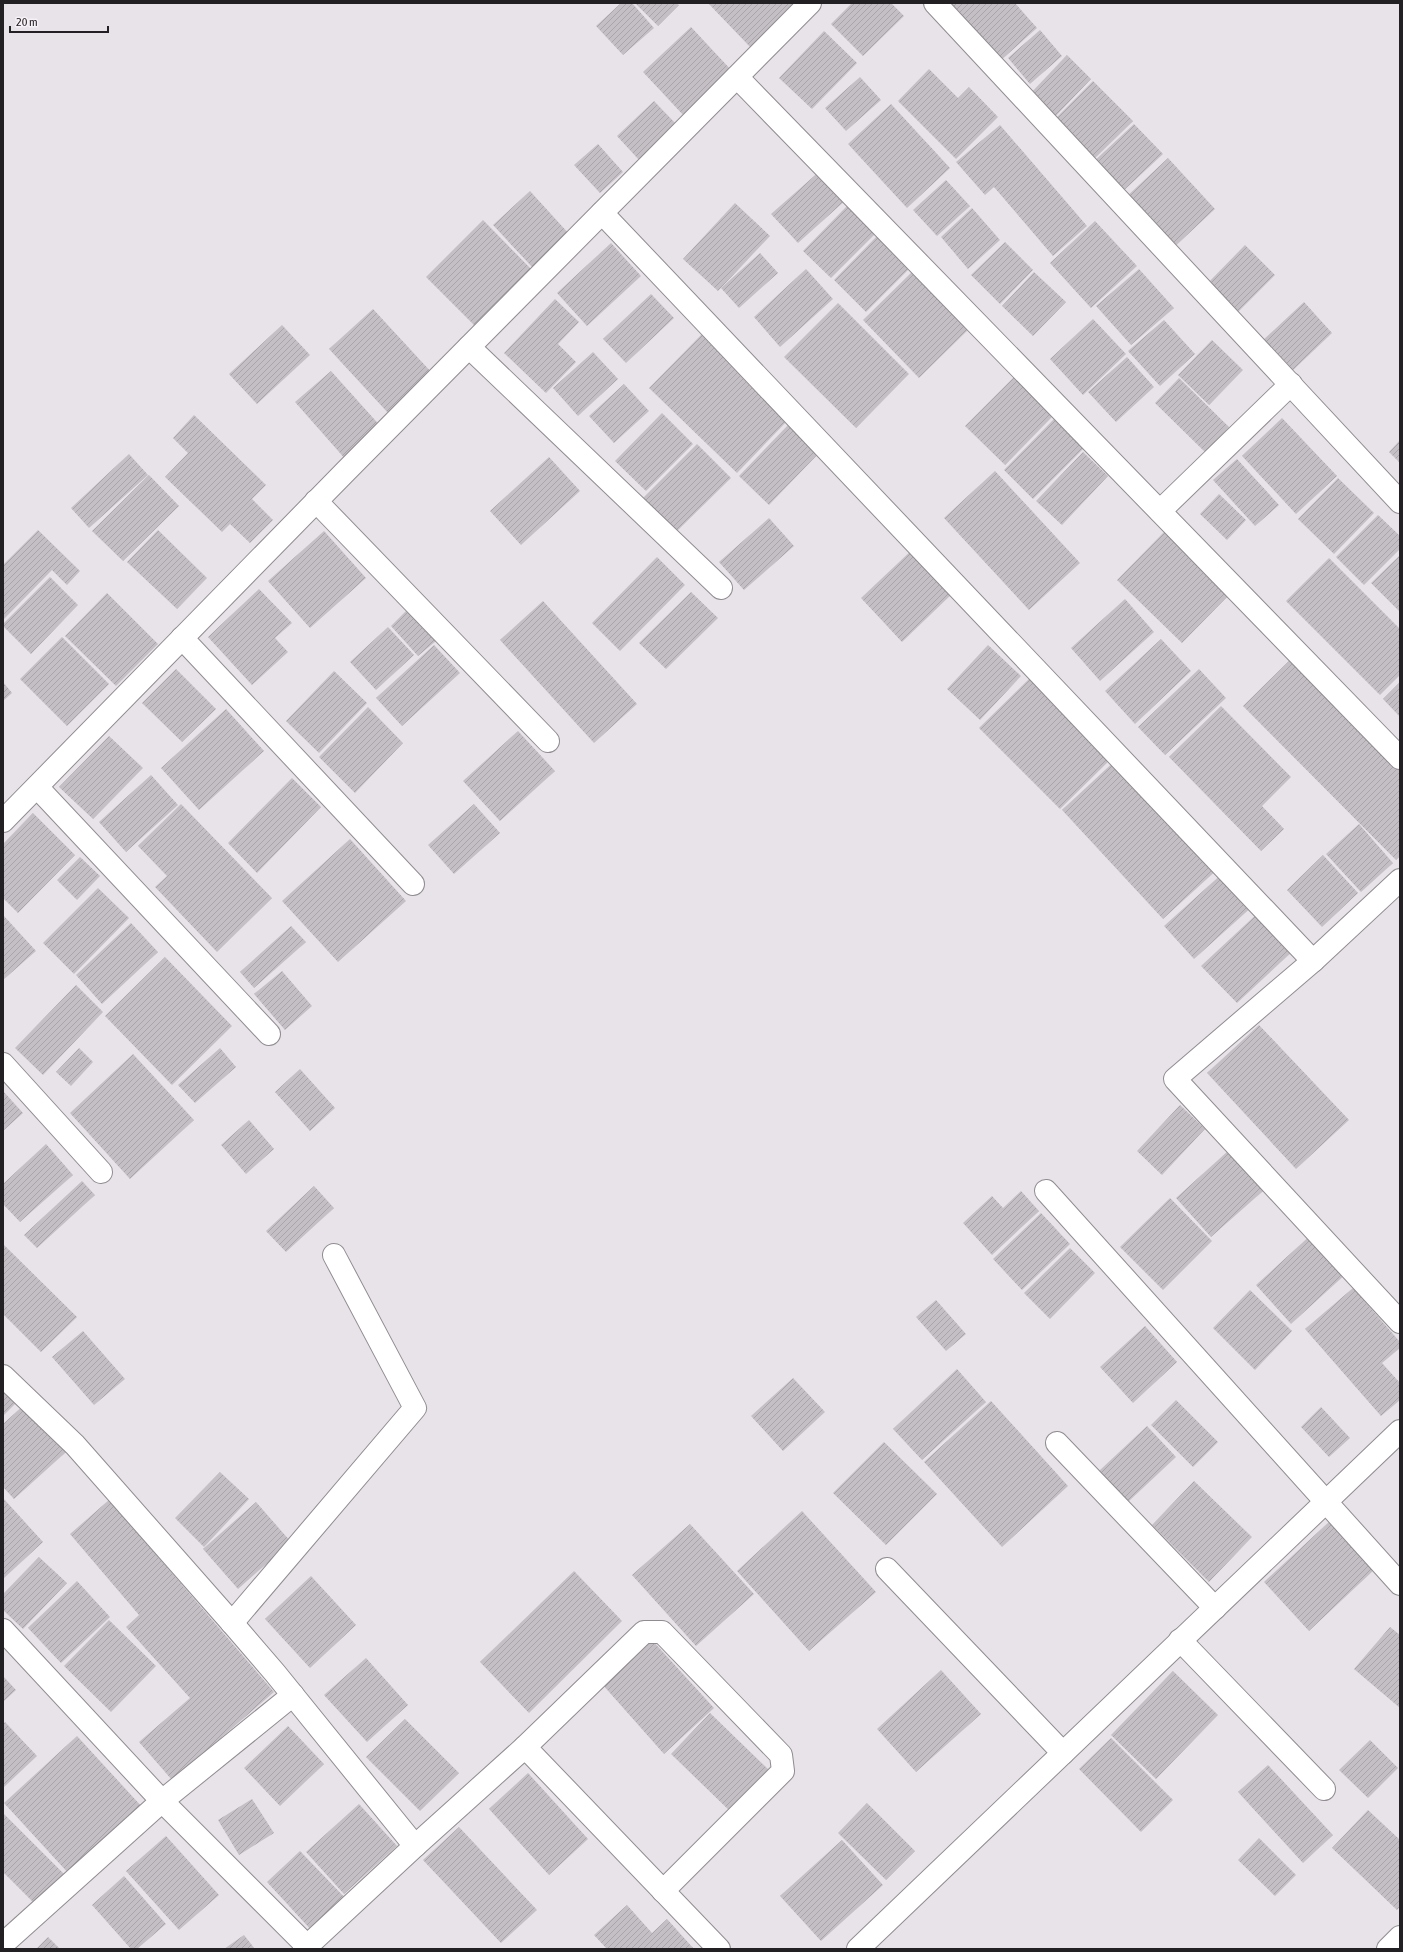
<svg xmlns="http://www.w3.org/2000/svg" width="1403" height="1952" font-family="'Asap Condensed',sans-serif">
  <defs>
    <pattern id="building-hatch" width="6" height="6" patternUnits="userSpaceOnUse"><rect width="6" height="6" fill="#c4bfc4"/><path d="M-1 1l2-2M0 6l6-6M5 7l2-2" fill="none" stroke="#a8a4a8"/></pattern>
  </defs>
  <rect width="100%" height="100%" fill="#e8e3e8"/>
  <!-- building -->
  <g fill="url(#building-hatch)">
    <polygon points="621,3 632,3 654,28 623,55 596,26"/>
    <polygon points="635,3 676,3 679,5 658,26"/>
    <polygon points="708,3 800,3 752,49"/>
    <polygon points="852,3 891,3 904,16 863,56 831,24"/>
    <polygon points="948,3 1015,3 1037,28 1000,61"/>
    <polygon points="691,27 733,72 685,117 643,72"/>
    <polygon points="1040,30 1062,56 1030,84 1008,58"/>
    <polygon points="824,31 857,63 812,109 779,78"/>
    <polygon points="1067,55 1091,79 1052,120 1028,96"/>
    <polygon points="929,69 958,98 969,87 998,117 956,159 898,101"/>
    <polygon points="860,77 881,100 846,131 825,108"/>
    <polygon points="1093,81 1133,121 1090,163 1051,123"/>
    <polygon points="654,101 677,125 639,160 617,136"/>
    <polygon points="891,104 950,168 907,208 848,144"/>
    <polygon points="1134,124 1163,154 1119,195 1090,165"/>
    <polygon points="1000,125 1087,226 1053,256 994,187 985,195 956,162"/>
    <polygon points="598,144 623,172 600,193 574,165"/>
    <polygon points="1168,158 1215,209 1171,250 1124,199"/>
    <polygon points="821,170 847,199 798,243 771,214"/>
    <polygon points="946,180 970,206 937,236 913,210"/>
    <polygon points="530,191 570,235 533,268 493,225"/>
    <polygon points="735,203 770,236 718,291 683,259"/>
    <polygon points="848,205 876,233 831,278 803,251"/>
    <polygon points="972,208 1000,240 968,269 941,237"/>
    <polygon points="483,220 533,271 476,327 426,277"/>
    <polygon points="1095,221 1137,266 1091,308 1050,263"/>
    <polygon points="882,231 915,263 866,312 834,280"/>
    <polygon points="1005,242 1033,270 1000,304 971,275"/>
    <polygon points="611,243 641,276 587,326 557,293"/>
    <polygon points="1245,245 1275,275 1235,315 1205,286"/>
    <polygon points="760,253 778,273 739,308 721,288"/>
    <polygon points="806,269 833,299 780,347 754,317"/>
    <polygon points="915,269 971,327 919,378 863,320"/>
    <polygon points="1139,269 1174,308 1131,345 1096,306"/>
    <polygon points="1034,272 1066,302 1033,336 1002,306"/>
    <polygon points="651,294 674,318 626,363 603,339"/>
    <polygon points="555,299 579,322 558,344 576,362 546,393 504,353"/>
    <polygon points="1304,302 1332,333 1289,374 1260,343"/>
    <polygon points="838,303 909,374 856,428 784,357"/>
    <polygon points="373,309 433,374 389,414 329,349"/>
    <polygon points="1093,319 1126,354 1083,395 1050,359"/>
    <polygon points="1164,320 1195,354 1160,386 1128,351"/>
    <polygon points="282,325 310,355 257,404 229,374"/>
    <polygon points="702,334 789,419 737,473 649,388"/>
    <polygon points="1212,340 1243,370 1209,405 1178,375"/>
    <polygon points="593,352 618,379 578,416 553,388"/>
    <polygon points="1127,357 1154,387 1116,422 1088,392"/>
    <polygon points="331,371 383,429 347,461 295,402"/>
    <polygon points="1014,377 1053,416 1005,465 965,426"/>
    <polygon points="1179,378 1229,427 1205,452 1155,403"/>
    <polygon points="624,384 649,411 614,443 589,416"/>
    <polygon points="662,413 693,444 646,491 615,461"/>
    <polygon points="194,415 266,485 252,499 273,520 250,543 230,524 222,532 165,477 188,453 173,438"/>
    <polygon points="1055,418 1085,447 1033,499 1004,470"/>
    <polygon points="1282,418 1337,476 1296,514 1242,456"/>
    <polygon points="790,423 821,451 769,505 739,476"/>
    <polygon points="1400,440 1400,463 1389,452"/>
    <polygon points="697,444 731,478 676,532 643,498"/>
    <polygon points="1083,452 1108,476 1062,525 1036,501"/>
    <polygon points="129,454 148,475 89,528 71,508"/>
    <polygon points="549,457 580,491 521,545 490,511"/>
    <polygon points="1237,459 1279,505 1255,526 1213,480"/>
    <polygon points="995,471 1080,563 1029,610 944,518"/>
    <polygon points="149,475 179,506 123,561 92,531"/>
    <polygon points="1338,478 1374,513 1334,554 1298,519"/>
    <polygon points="1219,494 1246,520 1227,540 1200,514"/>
    <polygon points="1378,515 1400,536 1400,549 1364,585 1336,557"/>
    <polygon points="769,518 794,546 744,590 719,562"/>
    <polygon points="38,530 80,571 67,585 52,570 3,620 3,565"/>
    <polygon points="158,530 207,578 177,609 127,562"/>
    <polygon points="324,531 366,578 310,628 268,581"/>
    <polygon points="1164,532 1228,596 1182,643 1117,580"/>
    <polygon points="914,548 955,591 902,642 861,598"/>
    <polygon points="1400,555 1400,612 1371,583"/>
    <polygon points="657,557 685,585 620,651 592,623"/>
    <polygon points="1329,558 1400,629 1400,675 1380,695 1286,601"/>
    <polygon points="50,577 78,605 31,654 3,626 3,624"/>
    <polygon points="259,589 292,623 275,638 288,652 252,685 208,637"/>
    <polygon points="691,592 718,618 666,669 639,643"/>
    <polygon points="107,593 158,644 116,686 65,636"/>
    <polygon points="1125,599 1154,632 1100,681 1071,648"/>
    <polygon points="543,601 637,704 594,743 500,640"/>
    <polygon points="407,610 436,641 418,656 391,626"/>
    <polygon points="388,627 414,655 376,690 350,662"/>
    <polygon points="62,637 109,684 67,726 20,679"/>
    <polygon points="1161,639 1191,671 1135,724 1105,691"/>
    <polygon points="434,645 460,673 402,726 376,698"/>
    <polygon points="988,645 1021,676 980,720 947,689"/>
    <polygon points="1293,657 1400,765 1400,856 1396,860 1243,706"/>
    <polygon points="176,669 216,709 182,742 142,703"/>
    <polygon points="1199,669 1226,698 1165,755 1138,727"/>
    <polygon points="334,671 367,703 319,753 286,721"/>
    <polygon points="1033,675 1114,756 1060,809 979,728"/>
    <polygon points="3,682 12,693 3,701"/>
    <polygon points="1400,682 1400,717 1383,699"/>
    <polygon points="1221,706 1291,777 1262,806 1284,829 1261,851 1169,757"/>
    <polygon points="368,707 403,743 355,793 319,757"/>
    <polygon points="226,709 264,751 199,810 161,768"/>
    <polygon points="518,731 555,771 500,821 463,781"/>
    <polygon points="109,736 143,768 93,819 59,787"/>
    <polygon points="1119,757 1220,867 1163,919 1062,810"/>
    <polygon points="151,775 178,805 126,852 99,822"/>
    <polygon points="292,778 321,807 257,873 228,843"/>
    <polygon points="181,804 272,898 217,952 155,887 167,876 138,846"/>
    <polygon points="474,804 500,833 454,874 428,845"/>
    <polygon points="33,813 75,855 18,913 3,898 3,844"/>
    <polygon points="1359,824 1393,863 1361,892 1326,854"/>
    <polygon points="350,839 406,901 338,962 282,901"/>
    <polygon points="1323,855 1358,893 1322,927 1287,890"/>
    <polygon points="80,857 100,876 77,900 57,880"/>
    <polygon points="1224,872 1254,905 1194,959 1164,926"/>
    <polygon points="98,888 129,918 74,974 43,943"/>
    <polygon points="1260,911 1295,949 1237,1003 1201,966"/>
    <polygon points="4,916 36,951 3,980 3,917"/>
    <polygon points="131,923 158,952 102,1004 76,975"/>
    <polygon points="291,926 306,942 254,988 240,972"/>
    <polygon points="165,957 232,1026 172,1085 105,1016"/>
    <polygon points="282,971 312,1006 285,1030 254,994"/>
    <polygon points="76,985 103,1012 43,1075 15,1048"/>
    <polygon points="1259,1025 1349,1120 1296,1169 1207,1073"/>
    <polygon points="79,1048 93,1062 71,1086 56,1072"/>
    <polygon points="220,1048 236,1067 195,1103 178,1085"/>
    <polygon points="133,1054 194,1120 130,1179 70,1113"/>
    <polygon points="300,1069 335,1108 310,1131 275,1092"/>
    <polygon points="3,1091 23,1113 3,1131"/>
    <polygon points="1180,1105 1205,1129 1162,1175 1137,1151"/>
    <polygon points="249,1120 274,1149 246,1174 221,1145"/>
    <polygon points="46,1144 73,1175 20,1222 3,1204 3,1184"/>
    <polygon points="1228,1151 1263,1191 1211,1237 1176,1198"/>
    <polygon points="82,1181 95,1195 37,1248 24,1235"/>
    <polygon points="314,1186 334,1208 286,1252 266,1231"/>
    <polygon points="1021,1191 1039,1211 992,1255 963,1223 992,1196 1003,1208"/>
    <polygon points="1170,1198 1212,1241 1163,1290 1120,1247"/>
    <polygon points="1041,1213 1070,1244 1022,1290 993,1259"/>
    <polygon points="1313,1233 1348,1272 1291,1324 1256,1285"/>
    <polygon points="3,1244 77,1317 41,1352 3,1314"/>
    <polygon points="1070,1248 1095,1273 1050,1319 1024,1293"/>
    <polygon points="1353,1288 1400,1342 1400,1348 1382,1363 1400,1383 1400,1400 1381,1416 1305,1329"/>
    <polygon points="1250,1290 1292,1331 1255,1370 1213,1328"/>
    <polygon points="936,1300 966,1334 946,1351 916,1317"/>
    <polygon points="1145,1326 1177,1362 1133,1403 1100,1367"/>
    <polygon points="83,1331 125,1379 94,1405 52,1357"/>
    <polygon points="957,1369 986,1402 922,1460 893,1429"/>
    <polygon points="793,1378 825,1412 783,1451 751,1416"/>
    <polygon points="3,1382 20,1399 3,1416"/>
    <polygon points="1176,1400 1218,1442 1193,1467 1151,1425"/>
    <polygon points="991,1401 1068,1486 1002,1547 924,1462"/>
    <polygon points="24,1405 66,1452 14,1499 3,1487 3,1424"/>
    <polygon points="1321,1407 1350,1438 1329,1457 1301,1427"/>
    <polygon points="1147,1426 1176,1457 1128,1502 1099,1471"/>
    <polygon points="884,1442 937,1494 886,1545 833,1493"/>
    <polygon points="220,1472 249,1499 204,1547 175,1518"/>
    <polygon points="1194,1481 1252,1537 1209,1582 1152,1525"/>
    <polygon points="3,1498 43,1542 3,1579"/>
    <polygon points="109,1500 274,1692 172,1780 139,1742 190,1698 126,1627 139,1615 70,1534"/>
    <polygon points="256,1502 291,1542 238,1589 203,1549"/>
    <polygon points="802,1511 876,1592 809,1651 737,1571"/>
    <polygon points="1330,1521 1375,1569 1309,1631 1264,1582"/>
    <polygon points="690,1524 754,1594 696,1646 632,1575"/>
    <polygon points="39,1557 67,1583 23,1629 3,1610 3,1594"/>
    <polygon points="574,1571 622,1621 529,1713 480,1662"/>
    <polygon points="311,1576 356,1625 310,1668 265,1619"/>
    <polygon points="77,1581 110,1617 61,1663 28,1628"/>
    <polygon points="109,1620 156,1666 111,1712 64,1666"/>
    <polygon points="1390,1627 1400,1635 1400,1708 1354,1669"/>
    <polygon points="651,1639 714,1708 664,1754 602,1684"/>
    <polygon points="366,1658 408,1705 367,1742 324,1695"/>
    <polygon points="941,1670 981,1714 916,1772 877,1729"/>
    <polygon points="1173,1671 1218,1715 1156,1779 1111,1735"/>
    <polygon points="3,1676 16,1690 3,1702"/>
    <polygon points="710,1713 773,1774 734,1815 671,1754"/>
    <polygon points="405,1719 459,1773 420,1811 366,1757"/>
    <polygon points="5,1722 37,1756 3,1788 3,1724"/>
    <polygon points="288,1726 324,1764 280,1806 244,1768"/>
    <polygon points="77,1736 143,1808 70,1875 4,1803"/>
    <polygon points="1111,1738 1173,1800 1141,1832 1079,1769"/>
    <polygon points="1370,1740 1398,1768 1368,1798 1339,1770"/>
    <polygon points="1268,1765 1333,1835 1303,1863 1238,1792"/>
    <polygon points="528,1773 588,1839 549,1875 489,1809"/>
    <polygon points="252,1799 274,1833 239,1855 218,1820"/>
    <polygon points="867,1803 915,1851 886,1880 838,1833"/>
    <polygon points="359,1804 397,1846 344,1894 306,1852"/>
    <polygon points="1368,1810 1400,1840 1400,1907 1397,1910 1332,1848"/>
    <polygon points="3,1813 67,1877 37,1906 3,1872"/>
    <polygon points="459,1827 537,1910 501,1943 423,1860"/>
    <polygon points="166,1836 219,1895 179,1930 126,1871"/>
    <polygon points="1259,1838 1296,1875 1275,1896 1238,1860"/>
    <polygon points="842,1840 883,1885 821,1941 780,1896"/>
    <polygon points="300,1851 347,1900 313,1932 267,1882"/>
    <polygon points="124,1876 166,1924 137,1949 131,1949 92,1905"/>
    <polygon points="627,1905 652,1933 667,1919 694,1949 607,1949 594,1935"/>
    <polygon points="244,1935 255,1949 224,1949"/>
    <polygon points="48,1937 60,1949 36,1949"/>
  </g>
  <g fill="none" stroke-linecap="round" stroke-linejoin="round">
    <!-- street casing -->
    <g stroke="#918c91" stroke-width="24">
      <g id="street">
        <polyline points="935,3 1400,502"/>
        <polyline points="737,77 1400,758"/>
        <polyline points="602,213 1313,961 1400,880"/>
        <polyline points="469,347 721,588"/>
        <polyline points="316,501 548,741"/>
        <polyline points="1160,511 1291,384"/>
        <polyline points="182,638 413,884"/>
        <polyline points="37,787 269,1034"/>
        <polyline points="3,821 346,471 810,3"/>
        <polyline points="1313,961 1175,1079 1400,1322"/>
        <polyline points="3,1064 101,1172"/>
        <polyline points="1046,1191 1400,1584"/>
        <polyline points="3,1376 75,1445 232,1623 275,1673 415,1846"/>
        <polyline points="1057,1443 1215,1608"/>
        <polyline points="887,1569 1063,1753"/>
        <polyline points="232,1623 415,1408 334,1255"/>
        <polyline points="3,1630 162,1801 310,1949"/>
        <polyline points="1180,1640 1324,1789"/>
        <polyline points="525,1747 644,1632 662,1632 781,1755 783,1771 663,1891"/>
        <polyline points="3,1944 162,1801 293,1695"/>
        <polyline points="304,1949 415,1846 525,1747 719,1949"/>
        <polyline points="858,1949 1400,1431"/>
        <polyline points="1388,1949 1400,1937"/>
      </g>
    </g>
    <!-- street -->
    <use href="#street" stroke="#fff" stroke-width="22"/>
  </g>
  <!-- border -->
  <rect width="1403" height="1952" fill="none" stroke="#222022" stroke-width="8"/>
  <!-- scale -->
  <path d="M10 26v6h98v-6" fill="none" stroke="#222022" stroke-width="2"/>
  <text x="16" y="26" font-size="12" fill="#222022" stroke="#f6f1f6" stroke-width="3" paint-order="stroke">20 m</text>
</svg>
